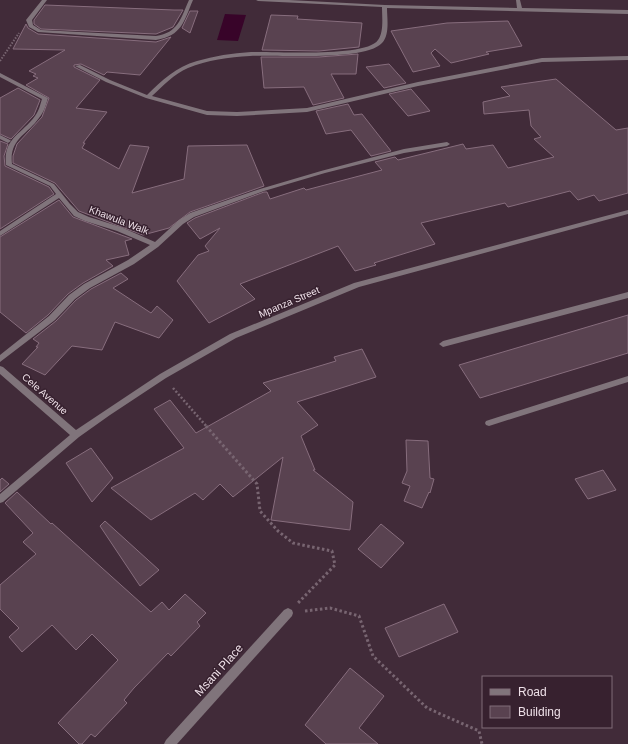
<svg xmlns="http://www.w3.org/2000/svg" width="628" height="744" font-family="Helvetica,sans-serif">
  <rect width="100%" height="100%" fill="#412b39"/>
  <!-- water -->
  <polygon fill="#380429" points="225,14 246,15 238,41 217,40"/>
  <!-- building -->
  <g fill="#594250" stroke="#876d7d">
    <polygon points="45,5 174,10 183,10 173,27 156,34 41,29 34,24 34,20"/>
    <polygon points="190,11 198,11 190,33 182,28"/>
    <polygon points="271,15 298,16 297,19 362,23 359,47 319,51 262,50"/>
    <polygon points="508,21 522,46 486,52 489,54 451,63 435,49 431,53 440,66 413,72 391,31 447,23"/>
    <polygon points="26,24 28,28 38,34 156,42 171,37 140,75 107,72 104,75 81,64 74,65 74,67 100,80 76,108 107,112 83,143 85,143 82,148 119,169 130,145 149,147 132,193 184,179 188,146 247,145 264,186 190,212 169,228 143,235 79,211 55,183 13,163 13,156 17,144 42,117 49,98 26,85 38,78 33,76 36,74 29,71 65,50 13,49"/>
    <polygon points="358,54 356,74 331,74 344,98 313,105 304,87 264,88 261,57 319,57"/>
    <polygon points="389,64 406,83 384,88 366,67"/>
    <polygon points="556,79 616,130 628,128 628,193 599,201 594,195 578,200 570,191 508,207 505,203 421,223 435,244 374,263 376,265 355,271 338,246 240,284 255,299 209,323 177,281 198,255 209,251 205,246 220,228 200,239 187,223 195,218 264,192 267,192 270,199 304,188 306,190 382,170 375,162 395,157 398,160 463,144 466,149 493,145 508,168 554,157 534,139 541,137 531,126 529,110 484,114 483,102 510,96 501,87"/>
    <polygon points="18,88 40,100 34,115 11,139 0,134 0,98"/>
    <polygon points="411,89 430,111 408,116 389,94"/>
    <polygon points="348,104 354,115 362,114 391,151 371,156 351,130 326,134 316,111"/>
    <polygon points="0,141 8,144 4,156 5,166 49,187 54,194 0,229"/>
    <polygon points="59,200 73,217 132,239 125,241 129,255 106,260 113,266 83,283 68,294 48,315 26,333 0,312 0,237"/>
    <polygon points="121,273 128,279 113,288 151,313 157,306 173,320 159,338 115,322 102,350 72,346 45,375 22,364 38,347 36,347 39,343 33,339 56,321 76,300 91,289"/>
    <polygon points="628,315 628,353 480,398 459,365"/>
    <polygon points="362,349 376,377 297,402 318,425 301,436 315,470 313,470 353,502 350,530 271,520 283,457 233,497 220,484 203,500 195,493 151,520 111,488 184,448 154,409 170,400 196,433 271,391 263,383 336,361 334,357"/>
    <polygon points="406,440 428,441 430,478 434,479 430,493 429,492 422,508 404,501 410,486 402,483 407,471"/>
    <polygon points="91,448 113,478 92,502 66,463"/>
    <polygon points="603,470 616,490 588,499 575,479"/>
    <polygon points="2,478 9,484 0,492 0,480"/>
    <polygon points="17,492 51,524 52,523 151,612 162,602 169,610 185,594 206,613 197,622 200,626 171,656 168,653 134,688 124,700 127,703 95,737 91,734 82,744 79,744 58,723 118,660 92,634 76,650 52,625 22,652 9,637 19,628 0,609 0,585 36,554 23,542 33,533 5,503"/>
    <polygon points="105,521 159,570 140,586 100,526"/>
    <polygon points="381,524 404,543 381,568 358,549"/>
    <polygon points="444,604 458,632 399,657 385,628"/>
    <polygon points="350,668 384,696 359,728 378,744 326,744 305,725"/>
  </g>
  <g fill="none" stroke-linecap="round" stroke-linejoin="round">
    <!-- path-far2 -->
    <polyline stroke="#786571" stroke-width="2" stroke-dasharray="1.5 1.5" stroke-linecap="butt" points="0,61 19,33"/>
    <!-- path-far1 -->
    <polyline stroke="#786571" stroke-width="2.5" stroke-dasharray="2 2" stroke-linecap="butt" points="173,388 207,427"/>
    <!-- path -->
    <g stroke="#786571" stroke-width="3" stroke-dasharray="2.5 2.5" stroke-linecap="butt">
      <polyline points="206,426 257,484 260,511 278,531 293,543 332,551 335,565 298,603"/>
      <polyline points="305,611 330,608 359,616 373,656 427,708 479,731 482,744"/>
    </g>
    <!-- service -->
    <path fill="#80747b" fill-rule="evenodd" d="M42,0H47L32,20L33,25L41,30L156,36C178,33 181,18 189,0H193C184,21 182,36 156,40L38,32L29,27L26,20Z"/>
    <!-- minor -->
    <g fill="#80747b" fill-rule="evenodd">
      <path d="M256,0H289L385,5L517,8L516,0H520L522,8L628,10V14L387,8C387,18 390,35 382,43C364,62 277,54 250,56C229,57 207,60 188,68C174,74 163,86 152,96L207,111L237,112L307,108L418,82L542,58L628,56V60L542,62L418,86L307,112L237,116L207,115L146,98L106,82L75,66L80,65L110,80L147,95C162,80 176,67 197,61C214,56 232,53 251,52C274,51 366,58 378,40C384,32 382,17 382,7L258,1Z"/>
      <path d="M0,73L48,98C46,105 44,112 39,118C27,135 9,139 12,164L54,184L70,204L78,212L89,217L121,227L155,242L179,220L190,213L260,189L321,171L404,149L447,142L450,144L447,146L404,153L325,173L264,191L194,217L183,224L158,247L134,264L90,288L75,299L55,320L0,362V355L49,316L69,295L84,284L128,260L150,245L117,231L85,221L74,216L59,198L0,236V231L56,194L50,186L6,165C3,138 21,135 35,116C39,111 40,105 42,99L0,77Z"/>
      <polygon points="0,135 10,140 11,141 8,143 0,139"/>
      <polygon points="628,210 628,214 359,287 236,338 166,378 110,415 79,437 3,502 0,503 0,494 70,435 0,374 0,366 3,367 76,430 160,374 230,334 354,283"/>
      <polygon points="628,292 628,298 443,347 439,344 443,341"/>
      <polygon points="628,376 628,382 489,426 486,425 485,423 486,421 489,420"/>
      <polygon points="288,608 292,610 293,613 292,616 177,744 164,744 166,740 284,610"/>
    </g>
  </g>
  <g text-anchor="middle" dominant-baseline="central" stroke-width="3" stroke-linejoin="round" paint-order="stroke">
    <!-- street labels -->
    <g font-size="10" fill="#eee0e8" stroke="#37212f">
      <text transform="translate(119 220) rotate(21)">Khawula Walk</text>
      <text transform="translate(289 302) rotate(-23)">Mpanza Street</text>
      <text transform="translate(45 394) rotate(41)">Cele Avenue</text>
    </g>
    <!-- near-street labels -->
    <g font-size="12" fill="#eee0e8" stroke="#37212f">
      <text transform="translate(219 670) rotate(-48)">Msani Place</text>
    </g>
  </g>
  <!-- legend -->
  <rect x="482" y="676" width="130" height="52" fill="#37212f" stroke="#806d79"/>
  <rect x="490" y="689" width="20" height="6" fill="#80747b" stroke="#806d79"/>
  <text x="518" y="696" font-size="12" fill="#eee0e8">Road</text>
  <rect x="490" y="706" width="20" height="12" fill="#594250" stroke="#806d79"/>
  <text x="518" y="716" font-size="12" fill="#eee0e8">Building</text>
</svg>
